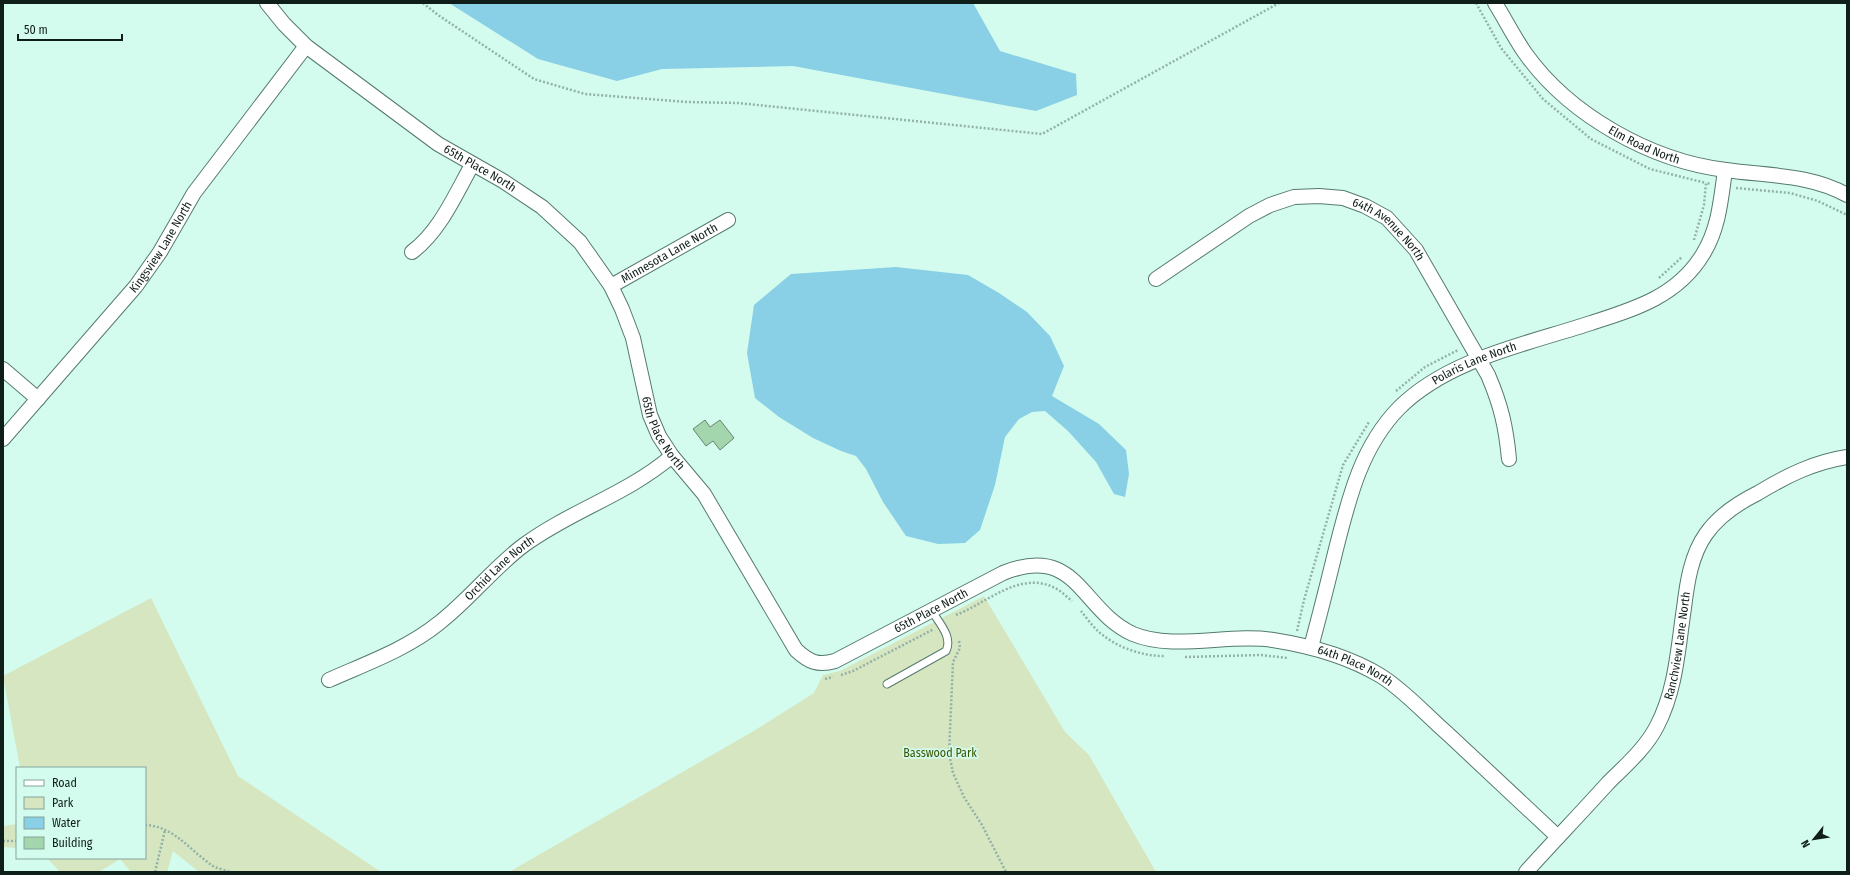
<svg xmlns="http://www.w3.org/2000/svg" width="1850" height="875" font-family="'Fira Sans Condensed',sans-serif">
  <rect width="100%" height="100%" fill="#d3fcee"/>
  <!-- green -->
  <g fill="#d6e6c1">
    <polygon points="984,596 1065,732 1089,755 1156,872 509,872 752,732 814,693 823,675 840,671"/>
    <polygon points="151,598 238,776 381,872 199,872 173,851 167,872 131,872 120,859 99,872 60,872 47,858 145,858 145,768 20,768 3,676"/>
    <polygon points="17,824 17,848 3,847 3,826"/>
  </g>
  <!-- water -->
  <g fill="#89cfe5">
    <polygon points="449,3 973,3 1000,51 1076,74 1077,95 1036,111 793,66 662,69 617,81 538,59"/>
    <polygon points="896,267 968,275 999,293 1027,312 1050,336 1064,366 1052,396 1099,424 1126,450 1129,474 1125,497 1114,494 1096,462 1068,431 1045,411 1032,412 1019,419 1005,437 995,485 980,530 965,543 938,544 906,536 883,502 866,469 856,456 841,451 813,438 779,417 755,398 747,353 754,305 791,274"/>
  </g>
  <!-- building -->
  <polygon fill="#a4d6ad" stroke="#6b856f" points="705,420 710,427 720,420 734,438 720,450 713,441 706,446 693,429"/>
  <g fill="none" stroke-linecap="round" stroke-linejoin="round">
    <!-- lane casing -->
    <g stroke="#557a6e" stroke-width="9">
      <path id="lane" d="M887,684L946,651C953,637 939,623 932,611"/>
    </g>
    <!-- street casing -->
    <g stroke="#557a6e" stroke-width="16">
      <g id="street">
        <path id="s1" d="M267,3L284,24L306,46L438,144L503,181L542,207L580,242L611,286L622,309L633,338L650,415L659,436L672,456L704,494L796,650C809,662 818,666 835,661L1003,573C1078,543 1080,610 1133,634C1173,651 1230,633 1273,640C1311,646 1348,656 1381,676C1405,691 1426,715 1448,734C1484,768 1521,802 1558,837"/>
        <path id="s2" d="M1495,3C1505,19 1514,37 1525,53C1569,115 1651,161 1726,170C1767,176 1810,174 1847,195"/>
        <path d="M412,252C440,231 455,195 472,165"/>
        <path id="s3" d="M1156,279L1249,216L1270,205L1294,197L1319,196L1343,198L1365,206L1387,218L1416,250L1488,375C1501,405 1506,427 1509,459"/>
        <path id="s4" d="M611,286L728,220"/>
        <polyline points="3,369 38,399"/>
        <path id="s5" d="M3,439L136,286L160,252L194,193L306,46"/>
        <path id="s6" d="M1311,647C1320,614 1328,582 1336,549C1349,498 1361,447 1399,408C1448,359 1527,344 1591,323C1635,309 1678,296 1703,254C1719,228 1721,199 1725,170"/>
        <path id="s7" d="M329,680C367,663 407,649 439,623C470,599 493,568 524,545C572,510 626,495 672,456"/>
        <path id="s8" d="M1526,872C1553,842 1581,813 1608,783C1625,766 1646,748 1657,726C1676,690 1678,648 1684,608C1687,583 1691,555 1706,534C1719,515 1738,503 1758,493C1786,476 1814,462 1847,457"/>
      </g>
    </g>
    <!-- path -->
    <g stroke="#92b2a7" stroke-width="2.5" stroke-dasharray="2 2" stroke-linecap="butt">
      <polyline points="423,3 438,15 534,79 585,94 687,102 738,103 1042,134 1279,3"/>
      <polyline points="1476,3 1501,48 1543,99 1591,139 1650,169 1706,183"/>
      <polyline points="1736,188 1790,193 1818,201 1847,215"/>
      <polyline points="1694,240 1704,205 1706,183 1711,184"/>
      <polyline points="1659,278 1682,257"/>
      <polyline points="1396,391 1425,367 1458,350"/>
      <path d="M1081,611C1086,617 1092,626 1099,632C1116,647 1141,656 1164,656"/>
      <path d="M956,615C987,603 1020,570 1055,588C1061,591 1067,597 1072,601"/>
      <polyline points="1297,631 1304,600 1343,465 1369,422"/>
      <polyline points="959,641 960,648 953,662 949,753 953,773 964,797 982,825 1006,872"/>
      <polyline points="1185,657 1260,655 1288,658"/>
      <polyline points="841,675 853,671 934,629"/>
      <polyline points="825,679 833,677"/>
      <path d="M145,825C173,826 189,849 210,864C215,868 224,870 230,872"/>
      <polyline points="3,841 17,841"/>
      <polyline points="155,872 165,830"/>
    </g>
    <!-- lane -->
    <use href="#lane" stroke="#fff" stroke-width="7"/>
    <!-- street -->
    <use href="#street" stroke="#fff" stroke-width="14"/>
  </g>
  <g text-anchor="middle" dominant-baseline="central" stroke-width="3.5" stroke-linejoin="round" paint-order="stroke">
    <!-- street labels -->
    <g font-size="12" fill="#0f1e19" stroke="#d3fcee">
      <text stroke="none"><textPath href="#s2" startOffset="211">Elm Road North</textPath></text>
      <text stroke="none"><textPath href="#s1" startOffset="271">65th Place North</textPath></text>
      <text stroke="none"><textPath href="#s3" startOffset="267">64th Avenue North</textPath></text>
      <text stroke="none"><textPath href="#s5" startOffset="249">Kingsview Lane North</textPath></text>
      <text stroke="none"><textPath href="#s4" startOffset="67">Minnesota Lane North</textPath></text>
      <text stroke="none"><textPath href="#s6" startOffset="346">Polaris Lane North</textPath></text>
      <text stroke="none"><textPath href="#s1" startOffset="607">65th Place North</textPath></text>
      <text stroke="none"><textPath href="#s7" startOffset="206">Orchid Lane North</textPath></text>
      <text stroke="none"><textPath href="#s1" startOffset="1014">65th Place North</textPath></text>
      <text stroke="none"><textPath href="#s8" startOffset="280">Ranchview Lane North</textPath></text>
      <text stroke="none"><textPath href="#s1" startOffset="1479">64th Place North</textPath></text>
    </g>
    <!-- park labels -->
    <g font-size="12" fill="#3c5400" stroke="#d3fcee">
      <text x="940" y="753">Basswood Park</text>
    </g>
  </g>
  <!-- border -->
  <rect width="1850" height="875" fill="none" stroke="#0f1e19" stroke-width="8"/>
  <!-- legend -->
  <rect x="16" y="767" width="130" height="92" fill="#d3fcee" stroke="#85a399"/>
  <rect x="24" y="780" width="20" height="6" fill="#ffffff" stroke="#85a399"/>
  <text x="52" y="787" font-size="12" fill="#0f1e19">Road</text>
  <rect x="24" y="797" width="20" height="12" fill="#d6e6c1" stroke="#85a399"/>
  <text x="52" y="807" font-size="12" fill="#0f1e19">Park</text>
  <rect x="24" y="817" width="20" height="12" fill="#89cfe5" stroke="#85a399"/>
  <text x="52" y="827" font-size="12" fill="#0f1e19">Water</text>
  <rect x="24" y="837" width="20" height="12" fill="#a4d6ad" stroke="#85a399"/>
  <text x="52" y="847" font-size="12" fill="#0f1e19">Building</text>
  <!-- north arrow -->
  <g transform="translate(1814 839) rotate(240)" stroke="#d3fcee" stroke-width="3" paint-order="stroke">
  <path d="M0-3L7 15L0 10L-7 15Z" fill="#0f1e19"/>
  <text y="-6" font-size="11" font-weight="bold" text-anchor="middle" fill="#0f1e19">N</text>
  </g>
  <!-- scale -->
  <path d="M18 34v6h104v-6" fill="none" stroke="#0f1e19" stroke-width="2"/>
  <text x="24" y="34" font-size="12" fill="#0f1e19" stroke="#d3fcee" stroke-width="3" paint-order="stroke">50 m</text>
</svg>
